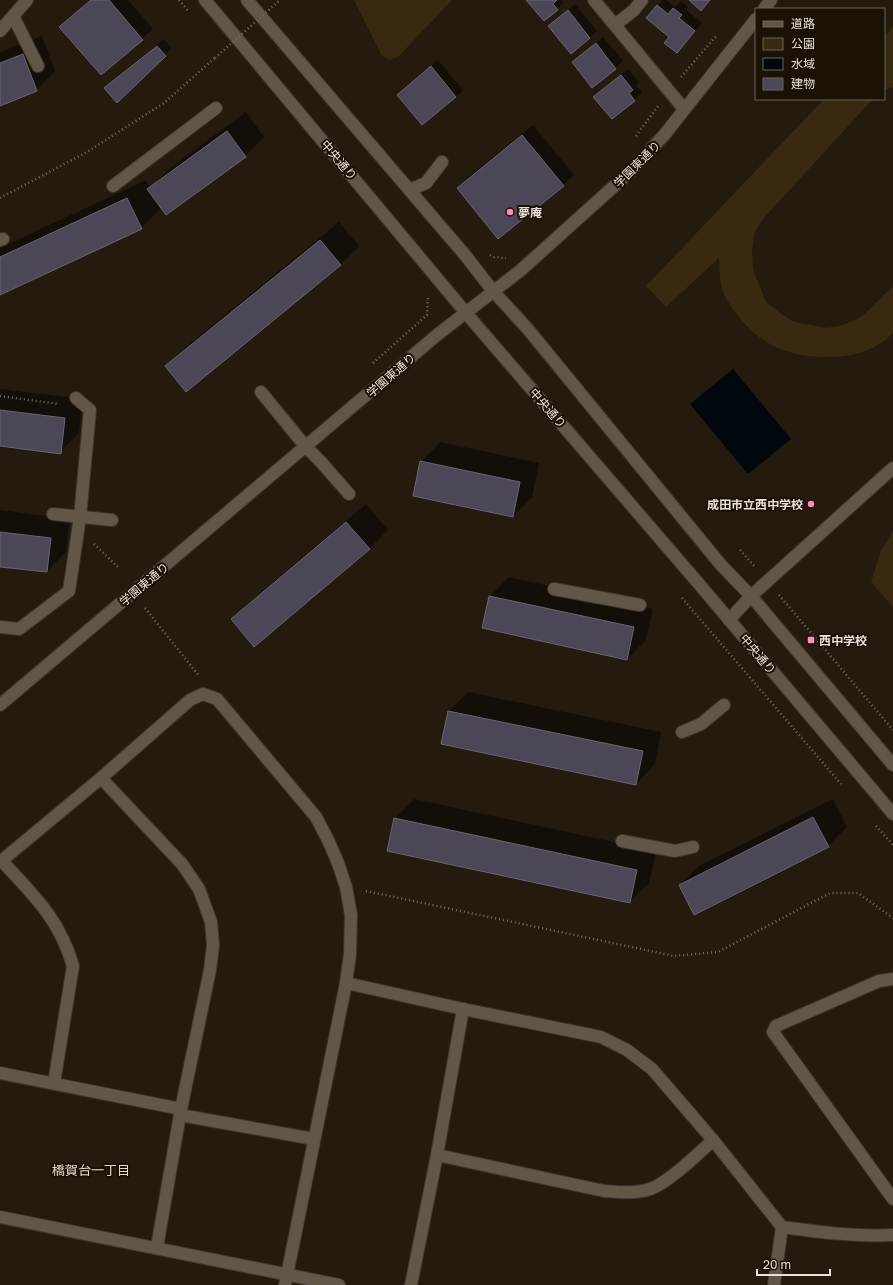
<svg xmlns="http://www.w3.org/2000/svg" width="893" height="1285" font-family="'Golos Text','Noto Sans JP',sans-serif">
  <rect width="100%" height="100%" fill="#241b0e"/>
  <!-- green -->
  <g fill="#382911">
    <polygon points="354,0 452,0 398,57 390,60 382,56"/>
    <polygon points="893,27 893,87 884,90 884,36"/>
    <path d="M824,99H873L762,220L754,234L752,252L753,270L766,302L780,313L794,322L827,328L843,325L857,319L868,311L893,286V333C877,350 853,357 829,357C792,357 762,347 739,317C733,309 726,301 723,291C719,280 720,269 719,258L666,307L646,286Z"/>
    <polygon points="893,531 893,607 871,582 881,551"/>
  </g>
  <!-- water -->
  <polygon fill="#00070d" points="733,369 791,439 748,474 690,404"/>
  <!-- shadow -->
  <g fill="#0007">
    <polygon points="90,0 128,0 153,29 101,74 61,27"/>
    <polygon points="528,0 562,0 564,2 557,9"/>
    <polygon points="663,0 666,0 675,7 681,1 688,7 686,10 702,23 677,52 671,37 647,17"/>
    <polygon points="575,4 597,31 590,38 549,26"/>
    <polygon points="42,36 55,71 36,90 0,105 0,52"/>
    <polygon points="603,37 623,61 592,87 573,62"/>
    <polygon points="164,39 172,48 117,101 105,88"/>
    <polygon points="438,60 463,90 456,97 398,95"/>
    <polygon points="628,69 639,82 636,85 642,93 612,118 594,97"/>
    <polygon points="246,112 264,137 245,156 157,202 160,209 141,228 0,294 0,248 146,180 150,188 168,170"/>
    <polygon points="533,125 574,175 563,185 458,188 468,177"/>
    <polygon points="339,222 359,246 340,265 167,366 186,347"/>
    <polygon points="0,389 83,399 79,433 60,452 0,445"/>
    <polygon points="440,442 539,463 532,497 513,516 421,462"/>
    <polygon points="366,504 388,530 369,549 233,619 252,600"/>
    <polygon points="0,510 70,519 66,552 47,571 0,566"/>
    <polygon points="509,577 653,609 646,640 627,659 490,596"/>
    <polygon points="468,692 661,732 655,764 636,784 442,744 449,711"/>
    <polygon points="414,799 656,851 649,883 630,902 395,818"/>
    <polygon points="833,799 847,827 828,846 680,885 699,866"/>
  </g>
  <!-- building -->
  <g fill="#4c4656" stroke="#6a6475">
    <polygon points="91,0 109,0 143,40 101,75 59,27"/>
    <polygon points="526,0 557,0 553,4 558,10 544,21"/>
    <polygon points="689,0 710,0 701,11"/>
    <polygon points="657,5 668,14 673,8 682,15 679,18 695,31 677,53 664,43 669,37 646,18"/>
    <polygon points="568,10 590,38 571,54 548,26"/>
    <polygon points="596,43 616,69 592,88 572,62"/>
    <polygon points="157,46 166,56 117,103 104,88"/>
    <polygon points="23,54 37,91 0,106 0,63"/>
    <polygon points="431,66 456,97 422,125 397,95"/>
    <polygon points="621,75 633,90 629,93 635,101 612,119 593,97"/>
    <polygon points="227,131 246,157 166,215 147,189"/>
    <polygon points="522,135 564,186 498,239 457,188"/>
    <polygon points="127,198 142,229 0,295 0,257"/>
    <polygon points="320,240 341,265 186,392 165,366"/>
    <polygon points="0,410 65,418 61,454 0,446"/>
    <polygon points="420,461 520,482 513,517 413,496"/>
    <polygon points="346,522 370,549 254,647 231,619"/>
    <polygon points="0,532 51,538 47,572 0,567"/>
    <polygon points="489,596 634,627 627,660 482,628"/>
    <polygon points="448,711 643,751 636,785 441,744"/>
    <polygon points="813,817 829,847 694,915 679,885"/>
    <polygon points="394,818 637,870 630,903 387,851"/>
  </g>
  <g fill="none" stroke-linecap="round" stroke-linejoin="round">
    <!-- lane casing -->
    <g stroke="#3d3630" stroke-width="14">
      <g id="lane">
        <polyline points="13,16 38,66"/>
        <polyline points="0,31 27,0"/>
        <polyline points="113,186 216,108"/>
        <polyline points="410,190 426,183 442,162"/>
        <polyline points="0,240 3,239"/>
        <polyline points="261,392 306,447 321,462 349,494"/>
        <polyline points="53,514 112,520"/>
        <polyline points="554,589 640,605"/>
        <polyline points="729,620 751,596 893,468"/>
        <polyline points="0,627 19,629 69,591 80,517 90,410 76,398"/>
        <polyline points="682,732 701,724 724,705"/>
        <polyline points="622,841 675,851 693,847"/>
      </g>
    </g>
    <!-- street casing -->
    <g stroke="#3d3630" stroke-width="14">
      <g id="street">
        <polyline points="594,0 684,109"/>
        <polyline points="615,25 634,10 642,0"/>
        <polyline points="101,778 182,864 199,889 211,922 213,945 210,970 181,1109 157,1247"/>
        <path d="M2,861C34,896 59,918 73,966L54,1083"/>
        <polyline points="0,862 101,778 190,700 203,694 217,699 316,817 328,840 338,863 346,887 351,915 350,954 346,983 285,1285"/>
        <polyline points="893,979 879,981 776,1026 773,1032 893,1199"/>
        <polyline points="346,983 463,1009 601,1037 627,1050 652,1069 713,1140 782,1227 774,1285"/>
        <polyline points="0,1073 181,1109"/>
        <polyline points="180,1115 314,1139"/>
        <path d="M437,1155L604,1191C619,1192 635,1194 650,1189C668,1183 698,1154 713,1140"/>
        <polyline points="0,1217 339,1285"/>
        <path d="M782,1227C819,1232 856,1237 893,1235"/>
        <polyline points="411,1285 437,1155 463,1009"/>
      </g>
    </g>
    <!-- secondary casing -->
    <g stroke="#3d3630" stroke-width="14">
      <g id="secondary">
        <polyline points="205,0 466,313 699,584 893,814"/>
        <polyline points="247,0 465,255 493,291 527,328 721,565 751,596 893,765"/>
        <polyline points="764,9 771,0"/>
        <polyline points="0,705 437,335 521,270 631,171 665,134 756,19"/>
      </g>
    </g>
    <!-- path -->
    <g stroke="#777065" stroke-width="2.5" stroke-dasharray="1 3" stroke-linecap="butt">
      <polyline points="179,0 189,12"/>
      <polyline points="681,77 717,35"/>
      <polyline points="636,136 658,106"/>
      <polyline points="0,198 87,152 164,103 215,58"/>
      <polyline points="490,255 494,257 506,258"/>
      <polyline points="373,363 427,315 428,298"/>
      <polyline points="0,396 59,404"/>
      <polyline points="94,544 119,568"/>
      <polyline points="740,550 755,567"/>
      <polyline points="779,595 893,730"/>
      <polyline points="682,598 841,784"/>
      <polyline points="145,608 199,676"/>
      <polyline points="876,826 893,845"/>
      <polyline points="366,891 674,956 718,952 830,893 858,893 893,918"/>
    </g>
    <!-- lane -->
    <use href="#lane" stroke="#615648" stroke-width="12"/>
    <!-- street -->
    <use href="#street" stroke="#615648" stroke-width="12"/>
    <!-- secondary -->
    <use href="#secondary" stroke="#615648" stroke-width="12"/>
    <!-- path-bridge -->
    <polyline stroke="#777065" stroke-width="2.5" stroke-dasharray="1 3" stroke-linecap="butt" points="215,58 280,0"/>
  </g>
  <!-- markers -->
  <g fill="#fe8ebc" stroke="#1b1206" stroke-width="1.5">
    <circle cx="510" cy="212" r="4"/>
    <circle cx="811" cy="504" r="4"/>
    <rect x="807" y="636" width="8" height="8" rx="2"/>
  </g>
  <g text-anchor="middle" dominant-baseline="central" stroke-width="4" stroke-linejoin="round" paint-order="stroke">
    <!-- street labels -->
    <g font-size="12" fill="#e8e2da" stroke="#1b1206">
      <text transform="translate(339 160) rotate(50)">中央通り</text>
      <text transform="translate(637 164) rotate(-45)">学園東通り</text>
      <text transform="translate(391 375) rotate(-41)">学園東通り</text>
      <text transform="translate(548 408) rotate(49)">中央通り</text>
      <text transform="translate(144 584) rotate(-40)">学園東通り</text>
      <text transform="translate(758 654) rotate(50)">中央通り</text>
    </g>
    <!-- poi labels -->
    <g font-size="12" font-weight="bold" fill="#e8e2da" stroke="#1b1206" text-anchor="start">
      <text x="518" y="212">夢庵</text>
      <text x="803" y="504" text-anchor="end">成田市立西中学校</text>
      <text x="819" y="640">西中学校</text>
    </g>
    <!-- neighbourhood labels -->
    <g font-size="13" fill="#e3d7c6" stroke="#1b1206">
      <text x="91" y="1170">橋賀台一丁目</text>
    </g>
  </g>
  <!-- legend -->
  <rect x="755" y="8" width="130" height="92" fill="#1b1206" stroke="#6d655b"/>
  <rect x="763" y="21" width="20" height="6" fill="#615648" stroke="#6d655b"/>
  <text x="791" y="28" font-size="12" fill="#e8e2da">道路</text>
  <rect x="763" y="38" width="20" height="12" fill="#382911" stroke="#6d655b"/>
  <text x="791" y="48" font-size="12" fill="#e8e2da">公園</text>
  <rect x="763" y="58" width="20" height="12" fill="#00070d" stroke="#6d655b"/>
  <text x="791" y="68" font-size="12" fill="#e8e2da">水域</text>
  <rect x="763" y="78" width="20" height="12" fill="#4c4656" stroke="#6d655b"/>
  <text x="791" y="88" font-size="12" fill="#e8e2da">建物</text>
  <!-- scale -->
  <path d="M757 1269v6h73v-6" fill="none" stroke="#e8e2da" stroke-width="2"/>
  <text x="763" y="1269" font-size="12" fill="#e8e2da" stroke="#1b1206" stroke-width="3" paint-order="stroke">20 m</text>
</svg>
